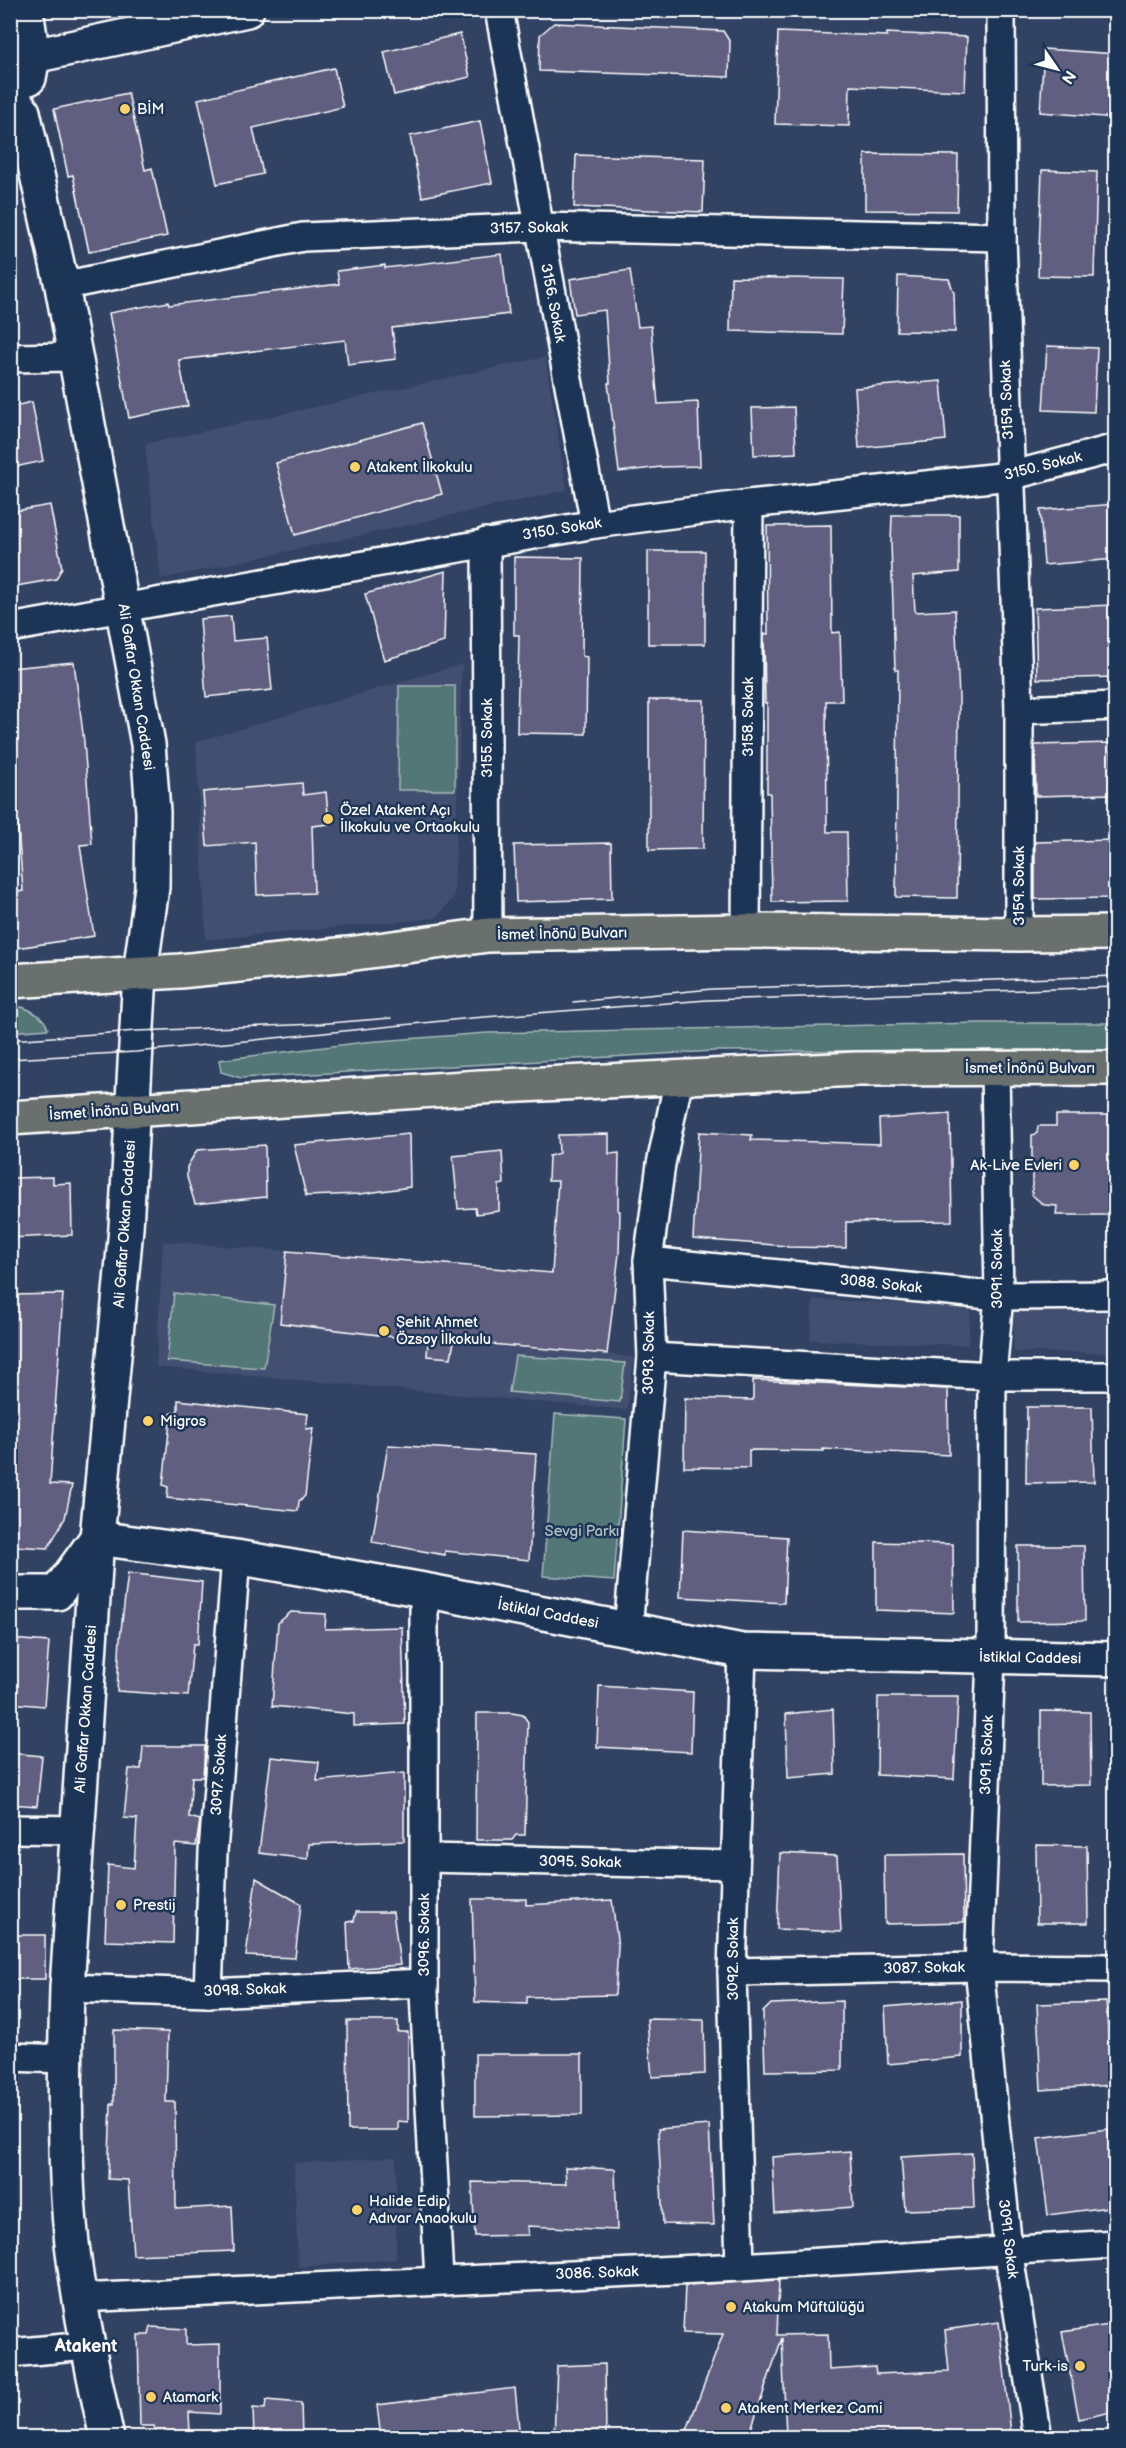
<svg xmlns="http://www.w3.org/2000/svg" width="1126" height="2448" font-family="'Balsamiq Sans',sans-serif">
  <rect width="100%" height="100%" fill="#314263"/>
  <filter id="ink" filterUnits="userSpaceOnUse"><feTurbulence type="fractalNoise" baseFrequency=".0167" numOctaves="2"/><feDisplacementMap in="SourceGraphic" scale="12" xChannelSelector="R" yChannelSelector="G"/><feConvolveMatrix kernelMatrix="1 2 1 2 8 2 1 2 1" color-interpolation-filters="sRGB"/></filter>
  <g filter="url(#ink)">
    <!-- built -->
    <g fill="#434f6f">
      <polygon points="545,357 567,490 161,579 145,444"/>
      <polygon points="462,664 454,897 436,918 206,940 196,742"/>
      <polygon points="163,1241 617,1278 607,1354 634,1358 627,1410 156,1367"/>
      <polygon points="813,1299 971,1307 968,1345 810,1340"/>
      <polygon points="1014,1310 1115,1312 1115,1353 1014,1352"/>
      <polygon points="396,2157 396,2200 418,2200 418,2219 396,2219 396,2259 298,2267 294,2163"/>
    </g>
    <!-- green -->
    <g fill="#527677" stroke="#a8babb" stroke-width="1.5">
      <polygon points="399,686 455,686 455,790 398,790"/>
      <path d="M22,1007C33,1011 45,1017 48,1029L11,1032V1008Z"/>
      <polygon points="981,1023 1115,1023 1115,1050 714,1051 241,1078 221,1072 219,1060 365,1042 487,1033"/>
      <polygon points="174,1293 274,1305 264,1368 167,1361"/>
      <polygon points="515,1356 625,1363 620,1402 509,1392"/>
      <polygon points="555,1414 626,1419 614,1581 543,1576"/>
    </g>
    <!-- building -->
    <g fill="#605f80" stroke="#fff" stroke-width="1.5">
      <polygon points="554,23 723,31 730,42 729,77 539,71 540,35"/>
      <polygon points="778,32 887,36 887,33 967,37 965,91 850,86 849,126 775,124"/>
      <polygon points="460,34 470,77 394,95 384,52"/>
      <polygon points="1044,49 1116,54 1116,118 1040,112"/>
      <polygon points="334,68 343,107 253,128 263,174 217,184 198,99"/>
      <polygon points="128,93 145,170 152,168 167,236 89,252 73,175 68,176 54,109"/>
      <polygon points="480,121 492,183 422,197 410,136"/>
      <polygon points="865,154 958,155 957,211 865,210"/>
      <polygon points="576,155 705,159 703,212 574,207"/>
      <polygon points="1042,170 1097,172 1094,277 1038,276"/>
      <polygon points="502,254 509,314 392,328 396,359 348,365 345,340 179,360 188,406 129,418 109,313 168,302 169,305 339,284 337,271 385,265 385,268"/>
      <polygon points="630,270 638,327 651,326 658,404 698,402 700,466 661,467 619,472 608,383 610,383 605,310 575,314 570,279"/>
      <polygon points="898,276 949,279 954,293 955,332 897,331"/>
      <polygon points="731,277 844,279 842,334 730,331"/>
      <polygon points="1047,346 1097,348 1094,412 1043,410"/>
      <polygon points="941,381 946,440 859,448 855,388"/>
      <polygon points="32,402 43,461 10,468 10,407"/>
      <polygon points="794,407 796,453 754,455 752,408"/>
      <polygon points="422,423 442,494 295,535 276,463"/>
      <polygon points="1116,504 1116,559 1044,565 1040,510"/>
      <polygon points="50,505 62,568 56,579 10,587 10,512"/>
      <polygon points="892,515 959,515 959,572 913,576 915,612 955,610 959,698 957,898 896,897 898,670 895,670 891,542"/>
      <polygon points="831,525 832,633 840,632 842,701 826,701 827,832 847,832 848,901 772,902 770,793 767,793 767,703 765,703 764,634 768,634 767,526"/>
      <rect x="648" y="551" width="57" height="93"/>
      <polygon points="514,557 583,558 582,656 587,657 586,734 517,733 519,635 514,635"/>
      <polygon points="446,571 444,642 384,660 365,594"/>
      <polygon points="1114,605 1116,677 1037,679 1035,608"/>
      <polygon points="231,616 233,641 267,638 272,690 206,697 200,619"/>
      <polygon points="74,662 84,742 92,844 80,845 94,936 10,949 10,893 23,891 10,727 10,668"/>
      <polygon points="649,700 704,700 703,849 649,850"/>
      <polygon points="1111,743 1113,794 1036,796 1035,745"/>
      <polygon points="302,783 303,795 326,792 329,824 312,826 314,893 257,895 255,842 207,846 203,792"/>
      <polygon points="1113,840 1114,898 1035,899 1035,842"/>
      <polygon points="611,843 612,899 516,902 514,845"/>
      <polygon points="950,1114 952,1221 846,1222 846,1248 787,1247 787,1246 693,1239 699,1132 752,1135 751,1140 880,1144 879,1119"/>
      <polygon points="1056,1115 1116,1115 1116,1215 1056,1215 1057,1206 1044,1205 1032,1195 1032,1135 1037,1133 1038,1126 1056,1126"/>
      <polygon points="409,1134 410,1187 360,1194 306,1196 294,1145"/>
      <polygon points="609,1134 609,1154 619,1153 618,1211 620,1211 619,1254 607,1354 454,1341 451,1358 427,1356 428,1341 280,1323 287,1251 552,1273 558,1181 548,1181 549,1156 559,1153 558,1135"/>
      <polygon points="265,1145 266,1197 195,1204 187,1177 187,1167 197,1150"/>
      <polygon points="502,1151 504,1184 499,1185 499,1211 476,1214 475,1208 458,1209 453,1156"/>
      <polygon points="53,1177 53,1184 71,1183 72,1235 10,1238 10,1178"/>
      <polygon points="63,1294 50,1484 72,1485 65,1518 48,1548 10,1546 10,1295"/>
      <polygon points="753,1380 948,1389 949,1455 823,1449 824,1451 749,1450 749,1468 684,1467 685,1398 753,1400"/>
      <polygon points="178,1400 308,1414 306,1429 313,1428 305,1496 299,1501 298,1511 167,1498 168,1487 163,1485 171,1413 178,1411"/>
      <polygon points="1027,1407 1092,1407 1094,1482 1026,1483"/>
      <polygon points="388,1445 536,1454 529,1560 445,1551 445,1555 372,1542"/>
      <polygon points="683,1530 787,1537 784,1603 680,1597"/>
      <polygon points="876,1542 953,1544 954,1613 876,1610"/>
      <polygon points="1018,1546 1084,1546 1085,1621 1018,1622"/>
      <polygon points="128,1573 202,1582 198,1644 193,1644 188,1696 117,1691 120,1638"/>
      <polygon points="291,1612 326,1614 325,1629 402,1627 405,1724 354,1726 354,1714 272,1706 278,1623"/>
      <polygon points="10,1639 49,1642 44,1706 10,1703"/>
      <polygon points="599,1686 693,1692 691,1752 597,1747"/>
      <polygon points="878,1697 958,1697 954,1779 877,1775"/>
      <polygon points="833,1709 835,1774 788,1778 786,1714"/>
      <polygon points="1041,1711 1090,1712 1091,1785 1041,1786"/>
      <polygon points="477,1713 512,1713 523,1715 528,1722 525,1835 516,1835 512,1840 476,1840"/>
      <polygon points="143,1746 205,1746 203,1777 192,1777 189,1817 200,1820 196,1846 175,1844 173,1943 105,1941 108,1865 134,1868 137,1819 124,1818 129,1769 141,1769"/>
      <polygon points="10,1753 42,1756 37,1806 10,1804"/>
      <polygon points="271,1757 319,1762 317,1781 404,1773 404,1841 309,1844 308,1859 259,1853"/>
      <polygon points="1036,1845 1087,1846 1088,1923 1037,1923"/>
      <polygon points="780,1853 837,1856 841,1932 777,1929"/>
      <polygon points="963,1854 964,1922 885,1924 884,1855"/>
      <polygon points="256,1878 301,1904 295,1958 246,1956"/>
      <polygon points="472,1899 526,1899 526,1905 612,1900 618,1947 615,1995 527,1997 527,2004 475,2002"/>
      <polygon points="356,1912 393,1912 400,1965 349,1969 347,1922 354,1921"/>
      <rect x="10" y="1935" width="35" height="44"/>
      <polygon points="962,2000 962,2057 888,2064 885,2007"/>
      <polygon points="842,2001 842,2070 765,2071 763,2012 771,2004"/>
      <polygon points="1106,2002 1112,2085 1041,2090 1037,2004"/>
      <polygon points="647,2019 704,2020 705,2074 652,2077"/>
      <polygon points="347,2021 398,2021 398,2032 408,2032 408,2122 398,2121 398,2130 348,2130"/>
      <polygon points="114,2030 168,2032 166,2102 175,2102 176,2209 232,2206 234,2251 133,2255 128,2180 108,2179 111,2104 114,2104"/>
      <polygon points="475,2054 582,2054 582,2115 475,2116"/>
      <polygon points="709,2125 714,2225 663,2224 658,2129"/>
      <polygon points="1108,2129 1116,2206 1048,2215 1038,2138"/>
      <polygon points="850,2151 853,2207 775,2213 772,2157"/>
      <polygon points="972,2153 974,2208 905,2210 901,2157"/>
      <polygon points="565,2167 615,2169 617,2230 527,2226 528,2235 475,2236 472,2182 566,2184"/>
      <polygon points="779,2280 777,2335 828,2334 829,2370 875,2367 876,2374 949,2371 945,2330 999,2322 1011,2434 955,2437 954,2433 912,2438 884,2438 884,2434 836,2437 836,2434 786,2437 782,2338 748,2438 684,2438 723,2334 683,2333 685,2285"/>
      <polygon points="1116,2324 1116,2411 1079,2419 1062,2332"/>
      <polygon points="151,2327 186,2329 186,2345 220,2344 220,2414 189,2412 190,2434 157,2437 154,2426 140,2426 138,2335 149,2335"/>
      <polygon points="605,2364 606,2438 554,2438 557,2366"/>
      <polygon points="515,2388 520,2438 381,2438 377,2405"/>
      <polygon points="266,2400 301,2403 302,2438 254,2438 253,2408 265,2409"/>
    </g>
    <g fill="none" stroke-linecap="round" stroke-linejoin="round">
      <!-- street casing -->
      <g stroke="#fff" stroke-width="32">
        <g id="street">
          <polyline points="499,10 595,524"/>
          <polyline points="1001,10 1002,237 1019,710 1019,934"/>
          <polyline points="62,286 303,237 538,227 1002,237"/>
          <polyline points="10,358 74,357"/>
          <polyline points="486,542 488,935"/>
          <polyline points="10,628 595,524 749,504 1010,476 1116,448"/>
          <polyline points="1019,710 1116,706"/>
          <polyline points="746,931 749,504"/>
          <polyline points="995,1069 999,1296 992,1376 991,1657 979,1967 1008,2249 1038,2438"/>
          <polyline points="648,1261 999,1296 1116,1295"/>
          <polyline points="652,1357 992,1376 1116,1376"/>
          <polyline points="424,1590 424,1993 439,2279"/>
          <polyline points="628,1630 652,1357 648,1261 661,1164 679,1078"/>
          <polyline points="10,1829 78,1830"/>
          <polyline points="425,1858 735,1865"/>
          <polyline points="732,1972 979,1967 1116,1968"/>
          <polyline points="67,1988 208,1993 424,1983"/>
          <polyline points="208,1993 213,1852 236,1557"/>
          <polyline points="10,2057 65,2059"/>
          <polyline points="740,2267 732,1972 742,1651"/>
          <polyline points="79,2298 740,2267 1116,2244"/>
          <polyline points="10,2353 87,2346"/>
        </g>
      </g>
      <!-- secondary casing -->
      <g stroke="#fff" stroke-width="38">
        <g id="secondary">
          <polyline points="26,10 33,56 29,78"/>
          <polyline points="10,61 247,10"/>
          <path d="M10,94L23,112L62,286L148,744L153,812L152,887L140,973L126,1228L97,1538L67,1988C65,2058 64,2128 68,2198C73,2279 90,2359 107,2438"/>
          <polyline points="10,1593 57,1593 97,1538 236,1557 424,1590 742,1651 1116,1659"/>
        </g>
      </g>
      <!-- primary casing -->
      <g stroke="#fff" stroke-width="38">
        <g id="primary">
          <polyline points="10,981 180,971 348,954 488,935 746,931 1019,934 1116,933"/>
          <polyline points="10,1118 480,1087 857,1069 1116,1068"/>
        </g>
      </g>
      <!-- street -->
      <use href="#street" stroke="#1d3557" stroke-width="27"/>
      <!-- secondary -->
      <use href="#secondary" stroke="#1d3557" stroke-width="33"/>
      <!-- primary -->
      <use href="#primary" stroke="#6b706d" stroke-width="33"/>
      <!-- tram -->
      <g stroke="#fff" stroke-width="1.5">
        <polyline points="573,1002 712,989 1116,976"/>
        <polyline points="10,1040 137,1031 317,1024 391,1018"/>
        <polyline points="10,1059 136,1052 472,1018 707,1000 1116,987"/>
      </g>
    </g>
  </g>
  <!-- markers -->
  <g fill="#ffd166" stroke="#1d3557" stroke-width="2">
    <circle cx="125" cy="109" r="6"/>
    <circle cx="355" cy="467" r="6"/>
    <circle cx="328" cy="819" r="6"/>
    <circle cx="1074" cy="1165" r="6"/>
    <circle cx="384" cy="1331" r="6"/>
    <circle cx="148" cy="1421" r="6"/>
    <circle cx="121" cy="1905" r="6"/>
    <circle cx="357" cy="2210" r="6"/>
    <circle cx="731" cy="2307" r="6"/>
    <circle cx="1080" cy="2366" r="6"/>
    <circle cx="151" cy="2397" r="6"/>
    <circle cx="726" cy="2408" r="6"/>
  </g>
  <g text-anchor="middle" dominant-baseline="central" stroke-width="5" stroke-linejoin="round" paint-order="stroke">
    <!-- poi labels -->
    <g font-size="15" fill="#fff" stroke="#1d3557" text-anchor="start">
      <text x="137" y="109">BİM</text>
      <text x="367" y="467">Atakent İlkokulu</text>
      <text x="340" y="810">Özel Atakent Açı<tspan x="340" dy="17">İlkokulu ve Ortaokulu</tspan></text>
      <text x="1062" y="1165" text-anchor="end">Ak-Live Evleri</text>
      <text x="396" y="1322">Şehit Ahmet<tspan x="396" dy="17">Özsoy İlkokulu</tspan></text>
      <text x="160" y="1421">Migros</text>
      <text x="133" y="1905">Prestij</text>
      <text x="369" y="2201">Halide Edip<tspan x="369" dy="17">Adıvar Anaokulu</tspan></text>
      <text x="743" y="2307">Atakum Müftülüğü</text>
      <text x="1068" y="2366" text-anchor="end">Turk-is</text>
      <text x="163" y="2397">Atamark</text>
      <text x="738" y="2408">Atakent Merkez Cami</text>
    </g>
    <!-- street labels -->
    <g font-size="15" fill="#fff" stroke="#1d3557">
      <text transform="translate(529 228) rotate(-1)">3157. Sokak</text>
      <text transform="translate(553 303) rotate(79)">3156. Sokak</text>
      <text transform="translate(1007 400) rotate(-92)">3159. Sokak</text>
      <text transform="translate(1043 466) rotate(-14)">3150. Sokak</text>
      <text transform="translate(562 529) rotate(-9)">3150. Sokak</text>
      <text transform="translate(136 687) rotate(81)">Ali Gaffar Okkan Caddesi</text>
      <text transform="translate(748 717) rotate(-90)">3158. Sokak</text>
      <text transform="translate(487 738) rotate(-90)">3155. Sokak</text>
      <text transform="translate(1019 886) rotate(-90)">3159. Sokak</text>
      <text transform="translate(562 934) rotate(-1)">İsmet İnönü Bulvarı</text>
      <text x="1030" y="1068">İsmet İnönü Bulvarı</text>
      <text transform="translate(114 1111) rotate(-4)">İsmet İnönü Bulvarı</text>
      <text transform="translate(125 1224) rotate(-86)">Ali Gaffar Okkan Caddesi</text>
      <text transform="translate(997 1269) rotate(-90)">3091. Sokak</text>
      <text transform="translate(881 1284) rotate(6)">3088. Sokak</text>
      <text transform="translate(649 1353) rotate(-89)">3093. Sokak</text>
      <text transform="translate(548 1614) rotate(11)">İstiklal Caddesi</text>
      <text transform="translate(1030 1658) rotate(1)">İstiklal Caddesi</text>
      <text transform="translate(86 1709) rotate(-86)">Ali Gaffar Okkan Caddesi</text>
      <text transform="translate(987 1755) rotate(-88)">3091. Sokak</text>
      <text transform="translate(219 1775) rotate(-86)">3097. Sokak</text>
      <text transform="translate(580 1862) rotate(1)">3095. Sokak</text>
      <text transform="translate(424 1935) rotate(-90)">3096. Sokak</text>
      <text transform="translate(733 1959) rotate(-90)">3092. Sokak</text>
      <text transform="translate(924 1968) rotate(-1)">3087. Sokak</text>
      <text transform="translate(245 1990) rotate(-2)">3098. Sokak</text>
      <text transform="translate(1008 2239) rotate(83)">3091. Sokak</text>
      <text transform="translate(597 2273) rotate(-2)">3086. Sokak</text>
    </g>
    <!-- park labels -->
    <g font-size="15" fill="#b1c1c2" stroke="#1d3557">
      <text x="582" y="1531">Sevgi Parkı</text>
    </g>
    <!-- quarter labels -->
    <g font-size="18" font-weight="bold" fill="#fff" stroke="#1d3557">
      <text x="86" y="2346">Atakent</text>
    </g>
  </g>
  <!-- margin -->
  <rect width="1126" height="2448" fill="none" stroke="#1d3557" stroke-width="36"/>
  <rect x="18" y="18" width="1090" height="2412" fill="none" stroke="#fff" stroke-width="2" filter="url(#ink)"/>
  <!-- north arrow -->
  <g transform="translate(1057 69) rotate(125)" stroke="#1d3557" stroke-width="4.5" paint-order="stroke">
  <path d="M0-4.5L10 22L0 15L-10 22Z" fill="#ffffff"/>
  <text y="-9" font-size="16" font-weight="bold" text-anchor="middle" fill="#ffffff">N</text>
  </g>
</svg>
